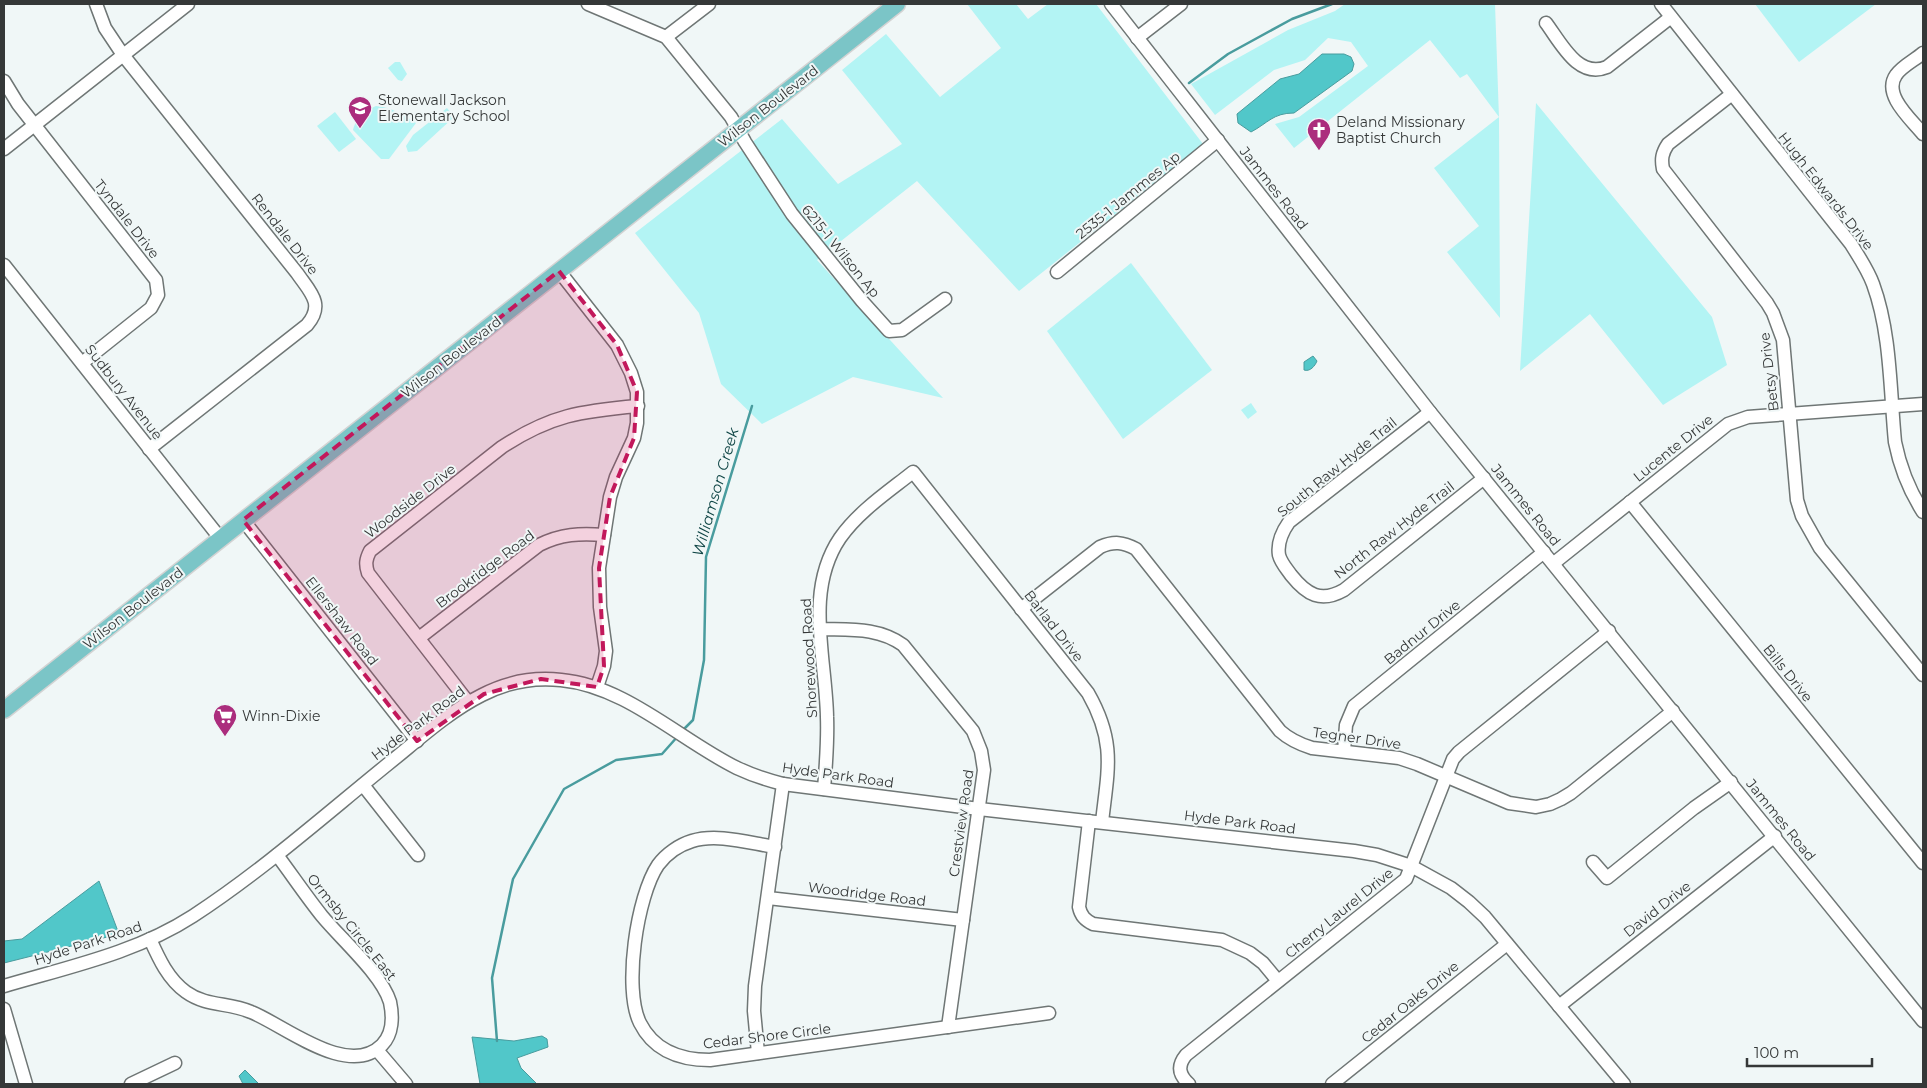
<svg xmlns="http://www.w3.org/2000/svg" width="1927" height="1088" font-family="Montserrat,sans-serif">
  <rect width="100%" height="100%" fill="#f0f7f7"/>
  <!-- green -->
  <g fill="#b3f4f4">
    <polygon points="967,4 1016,4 1028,19 1048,4 1096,4 1203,144 1019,291 917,181 817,260 943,398 853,377 762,424 721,384 699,313 635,233 782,119 838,184 902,144 842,70 886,34 940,97 1001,48"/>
    <polygon points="1345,4 1495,4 1499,118 1500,318 1447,252 1479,226 1434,168 1499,117 1467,74 1460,78 1430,40 1294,148 1275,124 1299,117 1368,66 1351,42 1328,38 1305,60 1274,70 1215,115 1191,84 1288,30 1335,11"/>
    <polygon points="1755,4 1876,4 1799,62"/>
    <polygon points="395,62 400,62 407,74 402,81 398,80 388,68"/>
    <polygon points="1536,103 1712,317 1727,365 1663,405 1590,314 1520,371"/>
    <path d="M376,106C392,107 403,115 416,123L389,159H381L353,130C357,116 363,112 376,106Z"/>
    <polygon points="447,108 454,117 417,151 408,152 406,146 413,135"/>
    <polygon points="335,112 356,139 339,152 317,126"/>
    <polygon points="1131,263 1212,370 1123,439 1047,331"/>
    <polygon points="1251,403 1257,412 1248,419 1241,410"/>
  </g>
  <!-- water -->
  <g fill="#51c7c9" stroke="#499c9e">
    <path d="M1322,54H1344L1351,57L1354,64L1352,71L1294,113C1273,113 1268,123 1251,132L1238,123L1237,114L1280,79L1299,74Z"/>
    <path d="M1313,356L1317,361C1315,366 1310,372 1304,370V362Z"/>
    <polygon points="99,881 119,934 4,963 4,941 22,939"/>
    <polygon points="542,1036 547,1039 548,1047 517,1058 521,1068 537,1084 480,1084 472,1037 514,1041"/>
    <polygon points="245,1070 259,1084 243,1084 239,1076"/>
  </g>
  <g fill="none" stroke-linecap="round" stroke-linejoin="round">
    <!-- stream -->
    <g stroke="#499c9e" stroke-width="2.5">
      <polyline points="1189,83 1228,54 1292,19 1332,4"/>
      <polyline points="683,730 693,720 704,660 706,557 752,406"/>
      <polyline points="497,1041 492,978 513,879 564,789 616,760 662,754 678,736"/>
    </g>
    <!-- minor casing -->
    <g stroke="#6f7675" stroke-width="15">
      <g id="minor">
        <path d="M96,4L105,28L123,55L297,273C310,292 325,304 307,325L149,449"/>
        <polyline points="588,4 666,37 731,117 745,142 792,214 862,301 889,331 902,330 945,299"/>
        <polyline points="1111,4 1430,412 1923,1021"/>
        <path d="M1661,4L1851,244C1859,257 1868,270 1873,284C1891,333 1890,391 1895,442C1900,467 1909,490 1923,512"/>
        <path d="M1546,23C1561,43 1578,79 1607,67L1671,17"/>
        <polyline points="666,37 709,4"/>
        <polyline points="1137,38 1181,4"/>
        <path d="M1923,53C1915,60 1902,66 1896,75C1882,95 1912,120 1923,134"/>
        <polyline points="4,81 18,104 156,280 158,295 151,308 82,363"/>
        <path d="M1732,94L1668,144C1662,153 1661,159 1663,169L1767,303L1773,313L1783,340L1797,500L1802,516L1820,548L1923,675"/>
        <polyline points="4,149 188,4"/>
        <polyline points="4,265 220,538"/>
        <polyline points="559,271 617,345 631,373 637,392 637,423 634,438 616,477 610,497 599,568 600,607 606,651 604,666 597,687"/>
        <polyline points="1057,272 1218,140"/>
        <path d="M1430,412L1289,522C1282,532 1277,543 1279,555C1281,563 1287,569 1291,575C1307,595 1321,603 1344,590L1484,478"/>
        <polyline points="1630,502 1923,863"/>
        <polyline points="243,520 417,741"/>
        <polyline points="1554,563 1728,424 1748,417 1923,404"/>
        <path d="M1021,609L1100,547C1114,541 1123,542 1136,549L1280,731C1290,740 1299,744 1312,748L1399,758L1417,764L1509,803L1536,807L1550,804L1561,799L1571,793L1673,711"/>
        <path d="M820,629C850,630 878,627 903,645L973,731L981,751L984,770L948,1027"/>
        <path d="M419,638L539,545C561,534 580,533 604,535"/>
        <path d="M468,702L368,573C365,564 366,559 370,551L502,447C551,415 581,411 638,406"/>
        <polyline points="1344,751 1346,725 1354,706 1544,552"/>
        <polyline points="363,785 418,855"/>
        <path d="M824,789C826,765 828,741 827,717C826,658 804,591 840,538C859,511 888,492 913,472L1088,693C1116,742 1108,769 1102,822"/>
        <path d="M1089,821L1079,907C1081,916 1085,920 1093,924L1222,940L1250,953L1263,963L1278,981"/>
        <path d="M775,847C749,843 717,833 692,841C679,845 666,854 658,865C637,896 623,989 640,1023C654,1051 681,1060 710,1060L1049,1013"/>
        <polyline points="1593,862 1607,878 1694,808 1731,782"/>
        <polyline points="768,898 963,920"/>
        <path d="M150,939C159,959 168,979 186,992C207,1007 228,1002 251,1012C284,1025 348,1079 382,1045C393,1034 393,1016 390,1002C382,975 341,939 322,916C306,896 292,875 277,855"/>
        <path d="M4,986C68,967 136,953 193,916C262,871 325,815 388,764C418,740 448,712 482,695C507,682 534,677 561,680C626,686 680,740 737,768C752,775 767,780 783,784L979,809L1354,851L1377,855L1411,866L1451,888L1469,902L1485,917L1624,1084"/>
        <polyline points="1559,1006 1775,836"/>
        <polyline points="4,1009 26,1084"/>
        <polyline points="377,1050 406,1084"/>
        <polyline points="758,1053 754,1011 755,986 783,784"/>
        <polyline points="131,1084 175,1063"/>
        <path d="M1189,1084C1179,1075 1177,1066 1186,1055L1406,879L1453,759L1459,752L1609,631"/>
        <polyline points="1332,1084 1507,944"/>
      </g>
    </g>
    <!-- major casing -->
    <g stroke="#d3d3d3" stroke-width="19">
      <polyline id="major" points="4,710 897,4"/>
    </g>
    <!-- minor -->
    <use href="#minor" stroke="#fff" stroke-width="12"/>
    <!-- major -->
    <use href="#major" stroke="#7bc5c7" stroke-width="16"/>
  </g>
  <!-- marked area -->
  <path fill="#c2185b" fill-opacity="0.2" stroke="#c2185b" stroke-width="4" stroke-dasharray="10 6" stroke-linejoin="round" d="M559,271L617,345L637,392L634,438L610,497L599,568L604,666L597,687L541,679L484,694L417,741L243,520Z"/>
  <!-- icons -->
  <defs>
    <g id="school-pin" transform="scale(1.25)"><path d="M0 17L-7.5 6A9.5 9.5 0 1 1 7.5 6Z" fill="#ab2d7d" stroke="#f0f7f7"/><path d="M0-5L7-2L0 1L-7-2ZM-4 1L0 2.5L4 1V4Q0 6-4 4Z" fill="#fff"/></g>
    <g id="church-pin" transform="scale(1.25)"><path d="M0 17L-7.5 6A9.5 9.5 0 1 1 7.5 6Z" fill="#ab2d7d" stroke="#f0f7f7"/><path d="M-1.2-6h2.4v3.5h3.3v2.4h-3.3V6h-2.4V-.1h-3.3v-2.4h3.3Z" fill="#fff"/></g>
    <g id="supermarket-pin" transform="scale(1.25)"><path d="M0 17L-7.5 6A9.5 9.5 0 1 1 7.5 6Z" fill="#ab2d7d" stroke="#f0f7f7"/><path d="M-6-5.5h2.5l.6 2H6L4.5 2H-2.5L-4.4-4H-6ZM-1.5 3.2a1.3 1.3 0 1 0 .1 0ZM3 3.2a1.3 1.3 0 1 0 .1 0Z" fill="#fff"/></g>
  </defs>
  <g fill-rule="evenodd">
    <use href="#school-pin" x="360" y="108"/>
    <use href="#church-pin" x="1319" y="130"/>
    <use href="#supermarket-pin" x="225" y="716"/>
  </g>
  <g text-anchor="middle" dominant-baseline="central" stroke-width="4" stroke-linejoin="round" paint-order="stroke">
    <!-- poi labels -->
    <g font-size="14" fill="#353838" stroke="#f0f7f7" text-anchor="start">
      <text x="378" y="100">Stonewall Jackson<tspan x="378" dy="16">Elementary School</tspan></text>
      <text x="1336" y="122">Deland Missionary<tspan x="1336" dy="16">Baptist Church</tspan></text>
      <text x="242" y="716">Winn-Dixie</text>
    </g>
    <!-- street labels -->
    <g font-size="14" fill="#353838" stroke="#f0f7f7">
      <text transform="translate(768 106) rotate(-38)">Wilson Boulevard</text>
      <text transform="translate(1274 188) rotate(52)">Jammes Road</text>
      <text transform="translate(1826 191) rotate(52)">Hugh Edwards Drive</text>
      <text transform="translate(1128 195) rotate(-39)">2535-1 Jammes Ap</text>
      <text transform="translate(127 219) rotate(52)">Tyndale Drive</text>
      <text transform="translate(285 234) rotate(52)">Rendale Drive</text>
      <text transform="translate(841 251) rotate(51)">6215-1 Wilson Ap</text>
      <text transform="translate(451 357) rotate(-38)">Wilson Boulevard</text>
      <text transform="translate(1769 372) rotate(-97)">Betsy Drive</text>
      <text transform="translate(124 392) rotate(52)">Sudbury Avenue</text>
      <text transform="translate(1673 448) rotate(-39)">Lucente Drive</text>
      <text transform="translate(1337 467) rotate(-39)">South Raw Hyde Trail</text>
      <text transform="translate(410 501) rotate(-38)">Woodside Drive</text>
      <text transform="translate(1526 505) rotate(51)">Jammes Road</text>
      <text transform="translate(1394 530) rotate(-38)">North Raw Hyde Trail</text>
      <text transform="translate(485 569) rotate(-37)">Brookridge Road</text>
      <text transform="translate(133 608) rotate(-38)">Wilson Boulevard</text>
      <text transform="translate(342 621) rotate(52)">Ellershaw Road</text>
      <text transform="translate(1054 626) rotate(52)">Barlad Drive</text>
      <text transform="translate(1422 632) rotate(-39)">Badnur Drive</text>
      <text transform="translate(809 658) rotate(-93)">Shorewood Road</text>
      <text transform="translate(1788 673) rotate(51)">Bills Drive</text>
      <text transform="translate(418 723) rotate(-37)">Hyde Park Road</text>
      <text transform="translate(1357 738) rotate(8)">Tegner Drive</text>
      <text transform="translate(838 775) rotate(8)">Hyde Park Road</text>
      <text transform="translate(1781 820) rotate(51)">Jammes Road</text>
      <text transform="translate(1240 822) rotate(7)">Hyde Park Road</text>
      <text transform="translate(961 823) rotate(-82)">Crestview Road</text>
      <text transform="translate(867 894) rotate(7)">Woodridge Road</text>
      <text transform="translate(1657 909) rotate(-38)">David Drive</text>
      <text transform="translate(1339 913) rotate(-39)">Cherry Laurel Drive</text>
      <text transform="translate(352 927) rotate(51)">Ormsby Circle East</text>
      <text transform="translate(88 943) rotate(-18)">Hyde Park Road</text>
      <text transform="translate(1410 1002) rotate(-39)">Cedar Oaks Drive</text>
      <text transform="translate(767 1036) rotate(-7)">Cedar Shore Circle</text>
    </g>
    <!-- water labels -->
    <g font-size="15" font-style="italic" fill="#104646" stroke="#f0f7f7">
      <text transform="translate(715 492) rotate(-74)">Williamson Creek</text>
    </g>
  </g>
  <!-- border -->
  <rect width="1927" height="1088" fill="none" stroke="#353838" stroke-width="10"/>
  <!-- scale -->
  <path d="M1747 1058v8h125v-8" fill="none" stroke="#353838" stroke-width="2.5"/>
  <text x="1754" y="1058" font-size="15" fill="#353838" stroke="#f0f7f7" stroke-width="4" paint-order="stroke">100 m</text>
</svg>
